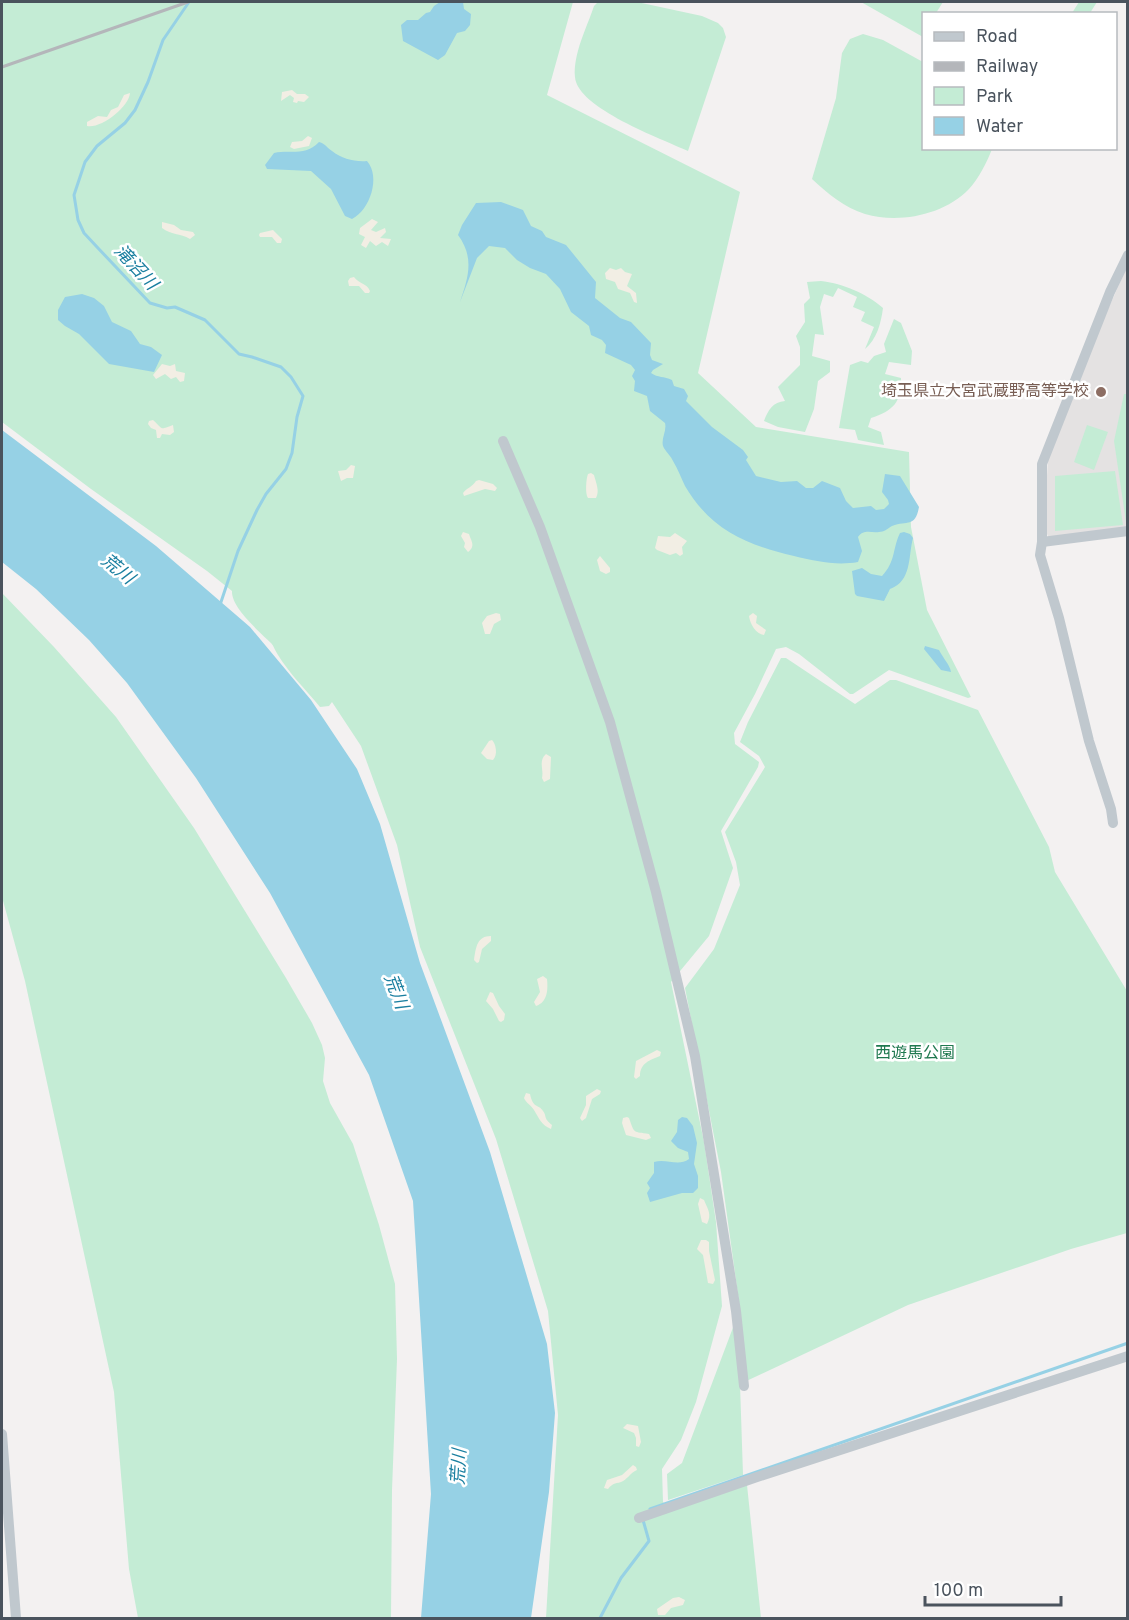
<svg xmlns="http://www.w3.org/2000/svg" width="1129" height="1620" font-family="Overpass,'Noto Sans JP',sans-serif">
  <rect width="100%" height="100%" fill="#f3f1f1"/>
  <!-- education -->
  <polygon fill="#e4e2e2" points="1127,267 1127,527 1049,538 1044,528 1048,459 1101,325"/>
  <!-- green -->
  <g fill="#c4ecd5">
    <path d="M2,2H573L547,95L740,192L698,373L756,427L909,452L911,527L927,610L971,697L968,698L889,670L853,694H850L799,654L786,647L776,649L755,694L734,733L735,744L759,762L758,767L721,831L733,868L709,936L671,982L704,1142L716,1222L722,1306L696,1402L681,1440L662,1469L663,1502L671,1510L747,1485L761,1618H546L558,1415L548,1311L496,1139L420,947L397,845L361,746L332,702L329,706L320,707C306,690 289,673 278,655C275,651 274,646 271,643C260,632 231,608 232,591L207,571L91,489L2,422Z"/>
    <path d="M598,2H637L702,16L718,23L723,28L726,37L688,151C662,139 577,108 575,77C573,54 587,27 594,6Z"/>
    <polygon points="861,2 943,2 936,13 924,14 923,37"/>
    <polygon points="1079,2 1097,2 1090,13 1072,13"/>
    <path d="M863,34L883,40L923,62L924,148L992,149C987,162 979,178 969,189C944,215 899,224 865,214C845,208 827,193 812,179L836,98L842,53L850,39Z"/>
    <path d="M821,281C841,283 868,294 883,308C881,323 877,339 865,349L874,327L861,321L865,312L853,307L857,297L838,288L833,297L824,294L820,307L824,335L815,334L812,356L830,361V372L818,381L814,409L805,432L778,427L764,421C768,410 773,402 785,401L778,387L800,365V347L796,336L805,322L804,304L810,298L807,282Z"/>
    <path d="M894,319L901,323L912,351L911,365L889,362L885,374L901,378C902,402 893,411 871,418L868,427L881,432L884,445L858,440L855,430L839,428L850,365L861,361L868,363L874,356L886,352L884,344Z"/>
    <polygon points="1124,394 1127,394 1128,522 1126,522 1114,441"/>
    <polygon points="1087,425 1108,432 1094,470 1074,462"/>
    <polygon points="1115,471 1123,525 1055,531 1055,476"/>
    <polygon points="2,593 54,647 116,717 194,828 286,978 312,1023 322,1045 325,1058 323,1081 330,1103 353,1144 379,1225 395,1284 397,1359 392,1490 391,1618 138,1618 129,1569 114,1392 25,981 2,897"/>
    <polygon points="781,658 786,658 855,704 890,680 896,680 978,710 1049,847 1055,872 1127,991 1127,1233 1071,1249 908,1305 740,1384 743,1475 668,1500 667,1474 682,1463 740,1309 721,1172 685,988 714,949 740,885 736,862 725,832 765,767 759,756 740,742 748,722"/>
  </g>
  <!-- sand -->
  <g fill="#f2eee4">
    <polygon points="292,90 297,94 305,94 309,97 304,102 298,101 297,103 293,102 294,98 290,95 281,101 282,92"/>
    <path d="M130,93C129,107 101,129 87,126V122L98,116L107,117L111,110L118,107L124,95Z"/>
    <polygon points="308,136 312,138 309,146 294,149 290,147 292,142 302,141"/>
    <polygon points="372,219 378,222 371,230 376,232 385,228 386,232 380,238 391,239 388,246 382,242 376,246 370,241 366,248 361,245 365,237 359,234 360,228"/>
    <path d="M162,222L174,225L181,230L193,232L195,235L190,239C180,233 171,235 162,228Z"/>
    <polygon points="273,230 282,239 281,243 277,243 272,237 260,237 259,235 260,233"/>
    <polygon points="610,268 616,270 621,268 625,272 632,274 627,286 636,293 637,303 634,302 630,293 618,289 615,282 606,279 605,273"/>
    <path d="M354,277C359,284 367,283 370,291L369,293H365L359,286H349L348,281L350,278Z"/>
    <polygon points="162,364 170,366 175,364 176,371 185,373 184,381 180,382 176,377 171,379 165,374 156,379 153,375"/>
    <path d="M153,420C164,430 159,430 173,425L174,432L170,435L162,434L160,438H157L156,430L151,428L148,424L149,421Z"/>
    <polygon points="351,465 355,466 353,478 347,478 341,481 338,471 346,470"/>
    <path d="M591,473L594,475C596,483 600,491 596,498H588C585,494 586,479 588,474Z"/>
    <path d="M479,480L493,484L497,488L495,491L485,489L464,496L463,493C467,488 472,487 476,481Z"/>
    <path d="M463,532L469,534C471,541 476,546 468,552L464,547L465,543L461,536Z"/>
    <polygon points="675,533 687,541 682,547 683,554 680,556 676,553 670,555 657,550 655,548 658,536 670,537"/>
    <polygon points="600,556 610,568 610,572 606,574 600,571 597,560"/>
    <polygon points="496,613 500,614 501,620 494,624 490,634 485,634 482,623 487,616"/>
    <path d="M753,613L757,616L756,623L766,630L764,635C756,634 750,624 749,616Z"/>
    <path d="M492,740C496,744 498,755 493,760L487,759L481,753L489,741Z"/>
    <path d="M546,754L551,757L550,779L544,782L542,778C544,769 538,761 546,754Z"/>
    <path d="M491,936V941L482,949L479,962L477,963L474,960C476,947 477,936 491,936Z"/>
    <path d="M543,976L547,979C548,989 548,1002 536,1006L534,1002L540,992L537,979Z"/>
    <polygon points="490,992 493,993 499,1006 505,1014 504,1020 501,1022 499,1021 493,1009 486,1001"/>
    <path d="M657,1050L661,1052L660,1056C650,1060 640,1063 640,1076L636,1079L634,1077L636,1061Z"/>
    <polygon points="597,1089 601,1091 600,1094 592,1099 586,1118 582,1121 580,1118 586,1105 586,1096"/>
    <path d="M526,1093L530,1094C533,1109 539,1104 543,1111C547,1116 543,1118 552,1125L551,1129C541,1125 539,1118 534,1110C531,1105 526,1103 524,1098Z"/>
    <path d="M627,1117L629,1118C635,1135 633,1131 649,1134L651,1138L646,1140L626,1135L622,1123L623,1118Z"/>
    <path d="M700,1198L704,1200C708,1210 712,1214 707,1224L702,1222L698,1204Z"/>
    <polygon points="701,1240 706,1240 709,1242 709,1251 715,1280 713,1284 708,1283 703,1255 697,1249"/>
    <polygon points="627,1424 638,1426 641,1442 639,1447 636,1446 636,1438 634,1433 623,1428"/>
    <path d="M633,1465L636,1467L637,1470C630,1473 627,1480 621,1482C614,1484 613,1483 608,1489L604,1488L607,1480L622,1475Z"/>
    <polygon points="679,1597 685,1600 683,1605 671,1608 665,1615 658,1615 657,1609 673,1598"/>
  </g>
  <!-- water -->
  <g fill="#96d1e5">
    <polygon points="440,2 463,2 464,9 471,14 470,25 465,31 457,33 445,55 438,60 403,41 401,25 407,20 418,20 426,13 430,12 434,6"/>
    <path d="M319,142C326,144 326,147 332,151C342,159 355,162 367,161C381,177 370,210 352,219L345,216L331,189L311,171L267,169L265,165L274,153C290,149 305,157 319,142Z"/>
    <path d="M501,202L523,210L531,226L542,231L546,237L566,245L596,282L595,298L620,318L631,322L651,343L650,355L652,360L663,364L653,370L651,373C658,378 664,376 672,380L674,386L684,389L688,396L686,401L712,427L743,450L748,457L746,460L756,476L781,482L797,481L806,488H813L822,481L840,488L846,501L853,508L871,506L876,510L884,509L889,504L888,500L882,492L885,474L900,476L919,507C915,528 908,520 892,526C887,529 884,532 879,532C870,533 864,529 858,537L862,551L858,562C836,566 815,561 794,556C745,544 712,531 685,486C681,478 678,469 673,461C671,456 665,451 663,446C661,438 667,431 665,423L650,411L647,396L634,391L635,381L632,376L635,370L631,365L605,353L606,345L602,340L591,335L589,326L571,312L560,289L546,274L530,268L517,260L505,248L489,246L477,258L460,302C468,278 475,258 458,235L462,225L476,203Z"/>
    <polygon points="82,294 94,298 104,306 112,322 131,331 140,344 151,347 162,355 154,372 109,364 79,334 65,326 58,320 58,310 65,297"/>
    <polygon points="2,430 156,546 250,627 311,700 357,769 380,824 420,963 490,1152 547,1344 555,1413 549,1492 531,1618 421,1618 431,1494 413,1201 369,1075 270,893 196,778 127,683 89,640 36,589 2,562"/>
    <path d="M904,532L910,534L913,538C908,557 912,581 890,589L884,601L857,596L855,594L852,571L862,568L871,574L882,576C896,561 892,550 900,533Z"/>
    <path d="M925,646L939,650C943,658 950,665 951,672L941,670L924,649Z"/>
    <path d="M682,1117L687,1118L693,1126L697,1143L694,1164L698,1176V1188L693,1193H682L650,1202L647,1193L650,1188L647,1183L654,1173V1162C666,1158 678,1167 689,1159L688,1152L678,1148L671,1141L677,1132L678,1120Z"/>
  </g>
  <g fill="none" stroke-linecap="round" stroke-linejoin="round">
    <!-- stream -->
    <g stroke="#96d1e5" stroke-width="3">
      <polyline points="189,2 163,40 148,82 135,110 125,123 97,146 85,162 74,195 78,220 84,233 97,247 150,303 167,308 175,307 205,320 239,354 252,357 281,367 291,377 303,396 297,417 292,453 286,469 266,494 257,510 238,551 220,605"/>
      <polyline points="650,1509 1128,1343"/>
      <polyline points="600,1618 621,1578 649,1541 643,1520"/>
    </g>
    <!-- minor -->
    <g stroke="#c0c8ce" stroke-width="10">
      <polyline points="503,441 540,527 610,722 656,892 695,1056 736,1311 744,1386"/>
      <polyline points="1042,542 1128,531"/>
      <polyline points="1113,823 1111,809 1089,741 1059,618 1040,555 1042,542 1042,464 1110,292 1128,255"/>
      <polyline points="2,1434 16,1618"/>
      <polyline points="639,1518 757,1477 1128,1356"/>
    </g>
    <!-- rail -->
    <polyline stroke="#b4b6ba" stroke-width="3" points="2,67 188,2"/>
  </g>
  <!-- markers -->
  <circle fill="#8d6e63" stroke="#fff" stroke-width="2" cx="1101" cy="392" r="6"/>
  <g text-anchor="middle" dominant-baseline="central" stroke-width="5" stroke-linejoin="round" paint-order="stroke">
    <!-- education labels -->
    <g font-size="16" fill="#785e54" stroke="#fff" text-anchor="end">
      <text x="1089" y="392">埼玉県立大宮武蔵野高等学校</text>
    </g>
    <!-- park labels -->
    <g font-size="16" fill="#207950" stroke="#fff">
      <text x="915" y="1054">西遊馬公園</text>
    </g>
    <!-- water labels -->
    <g font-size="18" font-style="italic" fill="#1a7fa0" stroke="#fff">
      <text transform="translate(135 268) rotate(47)">滝沼川</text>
      <text transform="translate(117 570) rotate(39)">荒川</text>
      <text transform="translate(395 992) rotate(69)">荒川</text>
      <text transform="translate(460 1467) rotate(-87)">荒川</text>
    </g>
  </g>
  <!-- border -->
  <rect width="1129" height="1620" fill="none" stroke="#4a535d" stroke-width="6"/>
  <!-- legend -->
  <rect x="922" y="12" width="195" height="138" fill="#ffffff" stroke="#b7babe" stroke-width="1.5"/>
  <rect x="934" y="32" width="30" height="9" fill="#c0c8ce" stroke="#b7babe" stroke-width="1.5"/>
  <text x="976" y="42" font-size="18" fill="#4a535d">Road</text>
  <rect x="934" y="62" width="30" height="9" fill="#b4b6ba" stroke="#b7babe" stroke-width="1.5"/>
  <text x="976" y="72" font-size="18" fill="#4a535d">Railway</text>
  <rect x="934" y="87" width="30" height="18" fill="#c4ecd5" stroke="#b7babe" stroke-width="1.5"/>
  <text x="976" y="102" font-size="18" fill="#4a535d">Park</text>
  <rect x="934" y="117" width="30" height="18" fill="#96d1e5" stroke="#b7babe" stroke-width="1.5"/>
  <text x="976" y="132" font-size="18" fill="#4a535d">Water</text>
  <!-- scale -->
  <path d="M925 1596v9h136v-9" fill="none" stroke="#4a535d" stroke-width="3"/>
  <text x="934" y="1596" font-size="18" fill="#4a535d" stroke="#ffffff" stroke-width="4.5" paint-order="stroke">100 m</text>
</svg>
